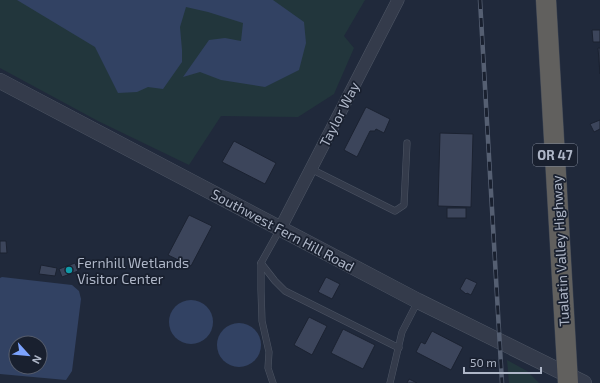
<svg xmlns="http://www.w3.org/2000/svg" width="600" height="383" font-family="'Exo 2',sans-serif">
  <rect width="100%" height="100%" fill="#20293b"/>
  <!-- green -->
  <g fill="#22363c">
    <polygon points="0,0 365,0 344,36 354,48 334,94 298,117 221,116 189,165 98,121 0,68"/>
    <polygon points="507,360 527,371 539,383 509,383"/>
  </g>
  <!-- water -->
  <g fill="#324263" fill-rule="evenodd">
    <polygon points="17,0 273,0 304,22 306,43 299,70 265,87 221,80 200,72 183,77 209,40 225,38 241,41 243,23 208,12 186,7 180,27 182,50 182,62 163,89 148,87 137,92 118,93 95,47"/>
    <path d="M2,277L72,285L79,291L81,299L72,371L66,380L0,374V278ZM16,343H40V367H16Z"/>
    <circle cx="191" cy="322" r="22"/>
    <circle cx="239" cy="345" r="22"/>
  </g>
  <!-- building -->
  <g fill="#3c455b" stroke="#1b2231">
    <polygon points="592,30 600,30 600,42 593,42"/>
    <polygon points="598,48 600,48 600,74"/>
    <polygon points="366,107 390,119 384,133 376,129 375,131 370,131 357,157 344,150"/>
    <polygon points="600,120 600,129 594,132 590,124"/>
    <polygon points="440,133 473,134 471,207 438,206"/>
    <polygon points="234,141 276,163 265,184 222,162"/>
    <rect x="447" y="208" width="19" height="10"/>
    <polygon points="189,215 212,226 191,266 168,255"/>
    <polygon points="0,241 6,241 7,253 0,253"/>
    <polygon points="75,263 78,271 62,277 59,269"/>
    <polygon points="41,265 57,268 55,276 39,274"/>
    <polygon points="326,277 340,284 332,299 318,292"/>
    <polygon points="466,278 477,283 471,295 467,293 466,294 460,289"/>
    <polygon points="309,317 327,326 312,355 294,345"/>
    <polygon points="343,329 375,345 363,369 331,353"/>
    <polygon points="432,331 463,347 451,370 416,352 421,342 425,344"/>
    <polygon points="409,379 417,383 407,383"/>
  </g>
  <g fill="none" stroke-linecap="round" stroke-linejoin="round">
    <!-- service casing -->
    <g stroke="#4e5665" stroke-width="7">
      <g id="service">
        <polyline points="311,169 395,211 404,205 407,143"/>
        <polyline points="261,263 275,281 285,291 399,348"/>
        <polyline points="273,383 268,368 269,352 262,321 261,290 261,263 280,229"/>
        <polyline points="390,383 402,332 418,301"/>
      </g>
    </g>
    <!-- minor casing -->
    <g stroke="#4e5665" stroke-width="13">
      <polyline id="minor" points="280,229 398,0"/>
    </g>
    <!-- tertiary casing -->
    <g stroke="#4e5665" stroke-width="16">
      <polyline id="tertiary" points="0,81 418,301 584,383"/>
    </g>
    <!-- trunk casing -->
    <g stroke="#3b4352" stroke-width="21">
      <polyline id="trunk" points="546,0 568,383"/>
    </g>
    <!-- service -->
    <use href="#service" stroke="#343b4b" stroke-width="6"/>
    <!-- minor -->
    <use href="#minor" stroke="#343b4b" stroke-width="12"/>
    <!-- tertiary -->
    <use href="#tertiary" stroke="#343b4b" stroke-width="15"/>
    <!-- trunk -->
    <use href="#trunk" stroke="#61605e" stroke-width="20"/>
    <!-- rail casing -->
    <g stroke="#555f72" stroke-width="4.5">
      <polyline id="rail" points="480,0 502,383"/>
    </g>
    <!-- rail -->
    <use href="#rail" stroke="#19202f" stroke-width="3" stroke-dasharray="9" stroke-linecap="butt"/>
  </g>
  <!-- markers -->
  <circle fill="#0f9aa8" stroke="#19202f" stroke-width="1.5" cx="69" cy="270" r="4"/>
  <g text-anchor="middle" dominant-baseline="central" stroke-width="3.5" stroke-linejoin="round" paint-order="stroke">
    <!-- shield labels -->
    <rect fill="#19202f" stroke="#818999" stroke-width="1" x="533" y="144" width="44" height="22" rx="3"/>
    <g font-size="13" font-weight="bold" fill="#aeb6c7">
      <text x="555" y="155">OR 47</text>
    </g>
    <!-- street labels -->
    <g font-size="14" fill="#aeb6c7" stroke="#19202f">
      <text transform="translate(339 114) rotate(-63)">Taylor Way</text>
      <text transform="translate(283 230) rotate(28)">Southwest Fern Hill Road</text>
      <text transform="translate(560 251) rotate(-93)">Tualatin Valley Highway</text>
    </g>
    <!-- poi labels -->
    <g font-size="14" fill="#aeb6c7" stroke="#19202f" text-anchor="start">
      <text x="77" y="262">Fernhill Wetlands<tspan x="77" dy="16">Visitor Center</tspan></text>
    </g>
  </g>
  <!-- north arrow -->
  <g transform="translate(28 355) rotate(117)"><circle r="19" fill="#19202f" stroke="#555c6c"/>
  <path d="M0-3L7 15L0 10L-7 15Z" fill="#7ca3fe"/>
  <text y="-6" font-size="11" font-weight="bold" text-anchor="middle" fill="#aeb6c7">N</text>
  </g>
  <!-- scale -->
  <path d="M464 367v6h77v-6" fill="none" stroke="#aeb6c7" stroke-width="2"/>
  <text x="470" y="367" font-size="12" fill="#aeb6c7" stroke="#19202f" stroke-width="3" paint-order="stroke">50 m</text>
</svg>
